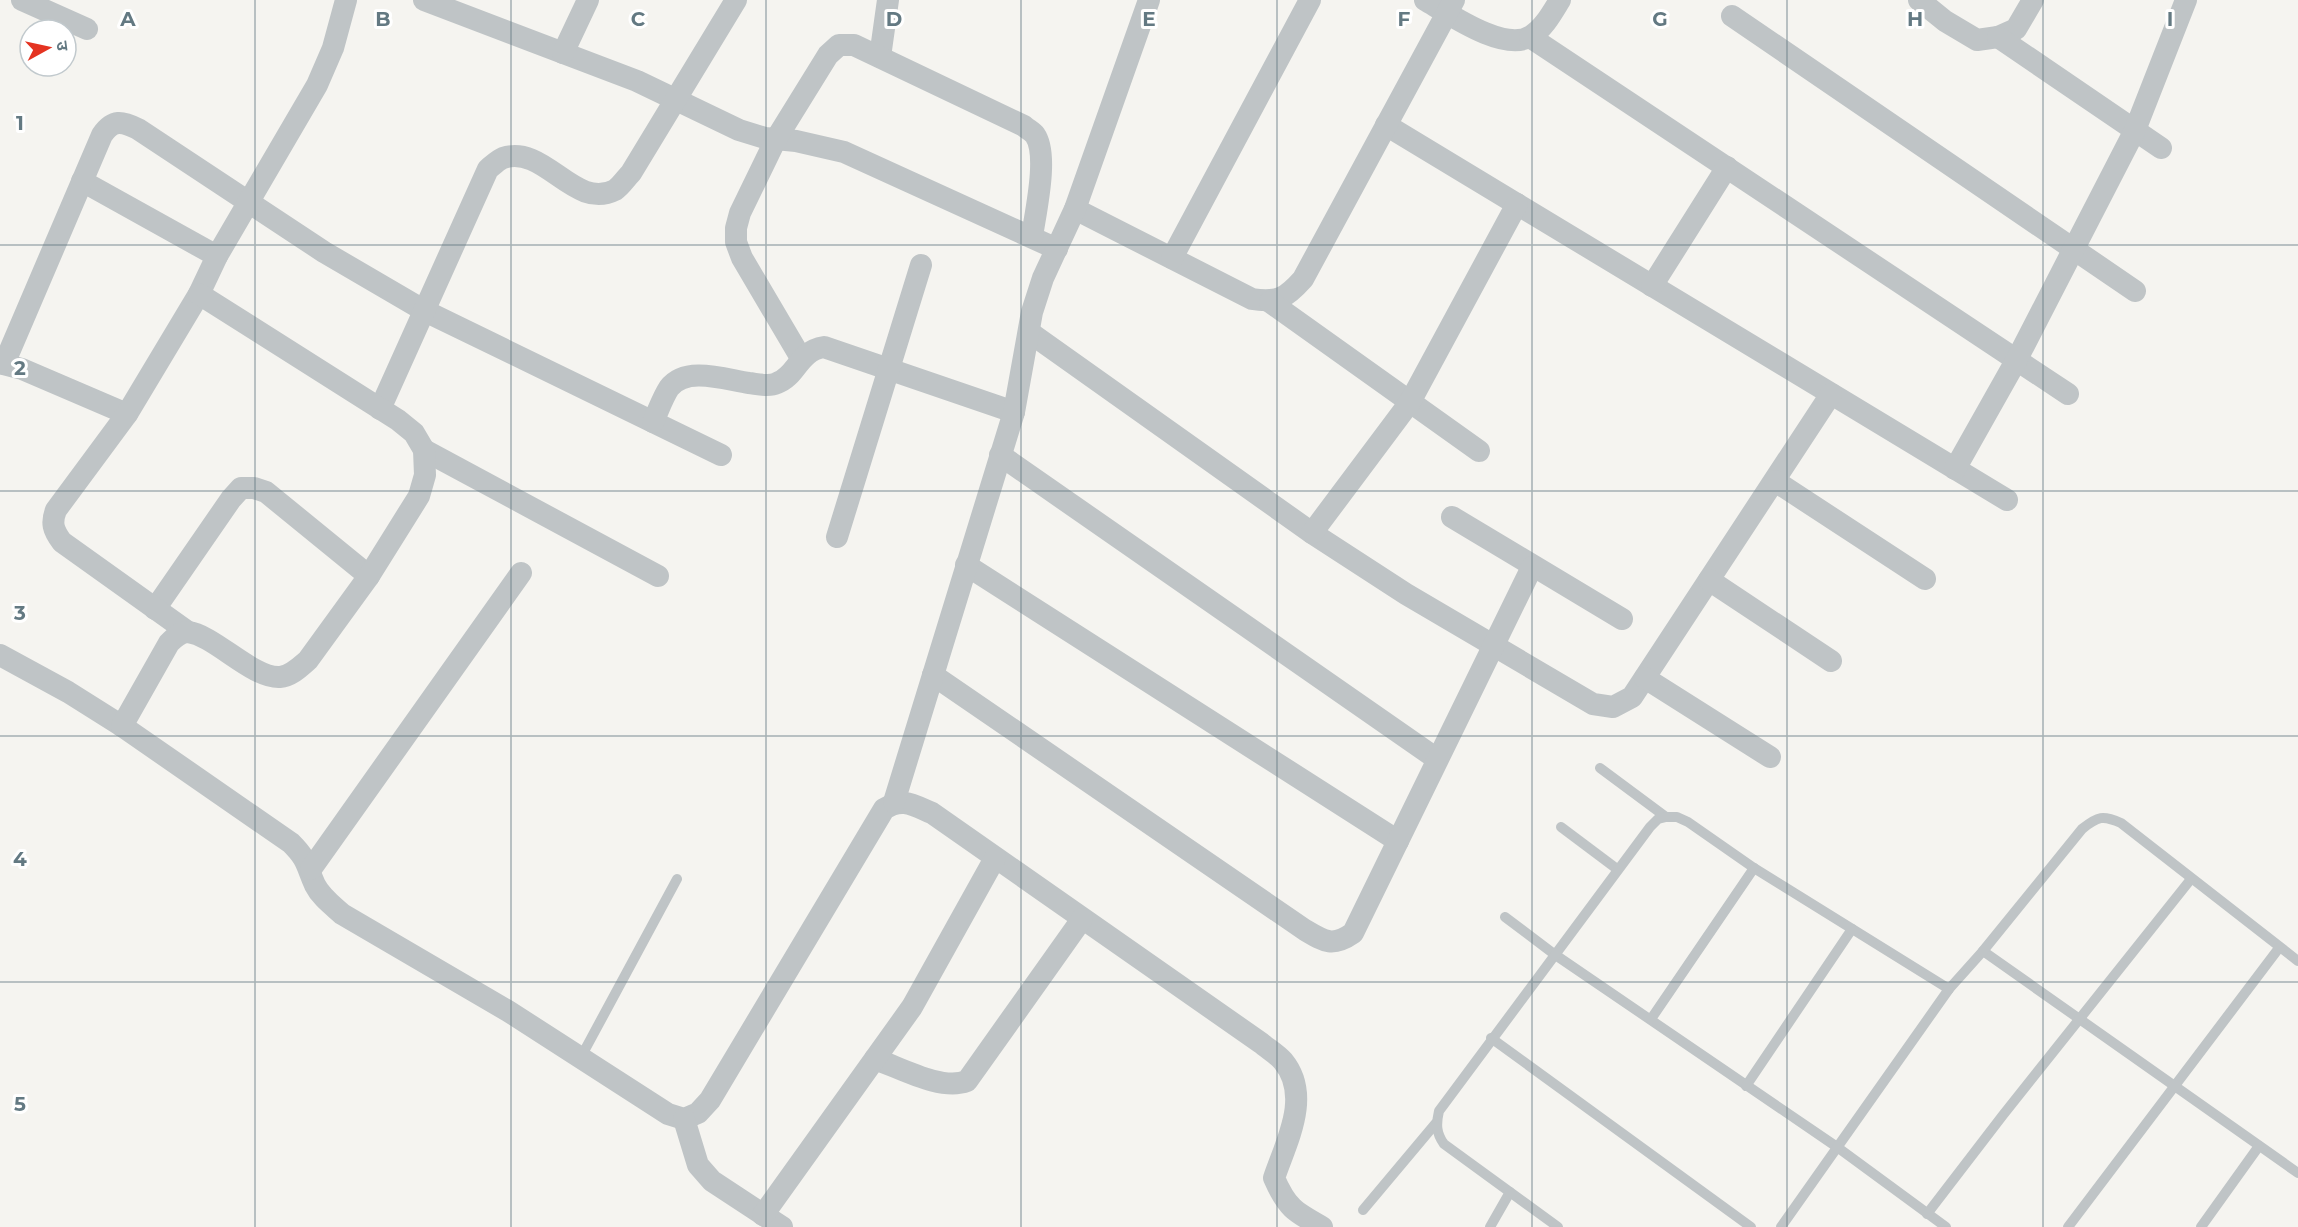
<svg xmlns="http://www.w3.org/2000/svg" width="2298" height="1227" font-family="Montserrat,'Noto Sans Devanagari',sans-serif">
  <rect width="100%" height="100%" fill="#f5f4f0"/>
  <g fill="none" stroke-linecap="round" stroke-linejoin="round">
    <!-- service -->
    <g stroke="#bfc4c6" stroke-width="10">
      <polyline points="1600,768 1666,817"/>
      <polyline points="1561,827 1617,869"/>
      <polyline points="1505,917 1554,954 1837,1147 1946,1227"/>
      <polyline points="1983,951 2298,1173"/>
      <polyline points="1651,1019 1754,868"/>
      <polyline points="1491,1038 1751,1227"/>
      <polyline points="581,1057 677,879"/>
      <polyline points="1746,1086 1852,929"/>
      <polyline points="1363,1210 1436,1123"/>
      <polyline points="1927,1214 2003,1115 2191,879"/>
      <polyline points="1490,1227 1510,1192"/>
      <path d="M1558,1227L1444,1144C1436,1133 1436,1124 1439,1111L1650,827L1658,819L1666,817H1677L1688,822L1754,868L1949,989"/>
      <path d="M1781,1227L1949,989L1983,951L2082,829C2098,816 2103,815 2121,823L2298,961"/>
      <polyline points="2068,1227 2279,948"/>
      <polyline points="2201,1227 2259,1146"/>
    </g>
    <!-- minor -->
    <g stroke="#bfc4c6" stroke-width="22">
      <polyline points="22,0 87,29"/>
      <polyline points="424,0 637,81 739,130 765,138 796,141 844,152 1057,249"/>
      <path d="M1425,0C1449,14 1505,53 1531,36C1544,28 1552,13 1560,0"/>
      <polyline points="1919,0 1945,21 1977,40 1998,37 2016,29 2033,0"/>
      <polyline points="1732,16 2135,291"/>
      <polyline points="1530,37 2068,394"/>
      <polyline points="1998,37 2161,148"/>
      <polyline points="563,53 588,0"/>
      <polyline points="880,57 888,0"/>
      <polyline points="1386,125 2007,500"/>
      <polyline points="82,181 217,256"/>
      <path d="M1075,209L1252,299C1278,303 1286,298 1303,279L1454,0"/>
      <polyline points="1172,258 1310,0"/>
      <polyline points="1652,286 1727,167"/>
      <polyline points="1270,302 1479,451"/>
      <polyline points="1029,332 1312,533 1406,594 1593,704 1613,707 1632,697 1831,394"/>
      <path d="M801,358L742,258L736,242V228L740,213L776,139L828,55L839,45H854L1024,126C1027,129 1033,132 1035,135C1049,155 1035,214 1032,237"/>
      <polyline points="0,363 22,369 127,414"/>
      <path d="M4,364L102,135C113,119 122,121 138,129L324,252L425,311L721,455"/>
      <path d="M380,409L488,169C492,166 498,160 503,158C545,144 574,211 615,190C621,186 626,178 631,173L736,0"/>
      <path d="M653,422C658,411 663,397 669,388C686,365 727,380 749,383C758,384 769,387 777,383C797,376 798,351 824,347L1014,412"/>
      <polyline points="424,450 658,576"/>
      <polyline points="1000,455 1437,759"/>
      <polyline points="1955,469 2017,359 2135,130 2186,0"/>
      <polyline points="1775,481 1925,579"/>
      <polyline points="1452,517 1622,619"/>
      <polyline points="1312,533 1410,402 1517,204"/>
      <polyline points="837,537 921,265"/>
      <polyline points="966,565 1398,841"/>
      <polyline points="1709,580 1831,661"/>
      <polyline points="155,609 231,499 241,488 254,488 266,492 369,576"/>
      <path d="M188,632L62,542C53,530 51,523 56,510L127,414L199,294L217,256L317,85L333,48L346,0"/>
      <path d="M0,655L68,692L122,726L291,843C308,860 306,865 315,885C321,897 332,905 342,914L508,1011L668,1114L684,1119L698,1113L710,1100L884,809C902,797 913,805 932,813L1261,1043C1268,1049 1277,1054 1283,1061C1312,1096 1286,1142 1274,1178C1287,1208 1295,1212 1322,1227"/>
      <path d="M933,675L1305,930C1325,942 1333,947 1353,933L1532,567"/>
      <polyline points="1645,678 1770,757"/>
      <path d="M122,726L169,643C174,638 180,632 188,632C214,635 253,679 280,677C291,676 300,667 308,660L369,576L419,496L425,475L424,450L414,433L398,420L199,294"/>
      <polyline points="894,802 1014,412 1032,312 1043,278 1075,209 1149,0"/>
      <polyline points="311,869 521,573"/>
      <path d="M875,1059C901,1068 941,1091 967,1081L1082,919"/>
      <polyline points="684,1119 698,1165 712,1181 782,1227"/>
      <polyline points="763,1215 912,1007 995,858"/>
    </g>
  </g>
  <!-- grid -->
  <path fill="none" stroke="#637982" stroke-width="1.5" stroke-opacity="0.55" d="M255,0V1227M511,0V1227M766,0V1227M1021,0V1227M1277,0V1227M1532,0V1227M1787,0V1227M2043,0V1227M0,245H2298M0,491H2298M0,736H2298M0,982H2298"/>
  <g font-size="20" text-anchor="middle" font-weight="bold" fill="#637982" stroke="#fff" stroke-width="6" stroke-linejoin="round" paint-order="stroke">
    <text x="128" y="26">A</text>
    <text x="383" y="26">B</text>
    <text x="638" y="26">C</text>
    <text x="894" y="26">D</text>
    <text x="1149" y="26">E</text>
    <text x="1404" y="26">F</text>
    <text x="1660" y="26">G</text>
    <text x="1915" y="26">H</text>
    <text x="2170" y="26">I</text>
    <text x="20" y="130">1</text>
    <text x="20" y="375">2</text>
    <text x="20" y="620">3</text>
    <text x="20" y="866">4</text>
    <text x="20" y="1111">5</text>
  </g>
  <!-- north arrow -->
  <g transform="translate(48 48) rotate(82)"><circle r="28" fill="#ffffff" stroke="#c1c9cd" stroke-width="1.5"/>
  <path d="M0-4.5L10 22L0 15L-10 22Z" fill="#e43321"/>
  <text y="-9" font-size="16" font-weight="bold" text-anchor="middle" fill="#637982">उ</text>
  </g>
</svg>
